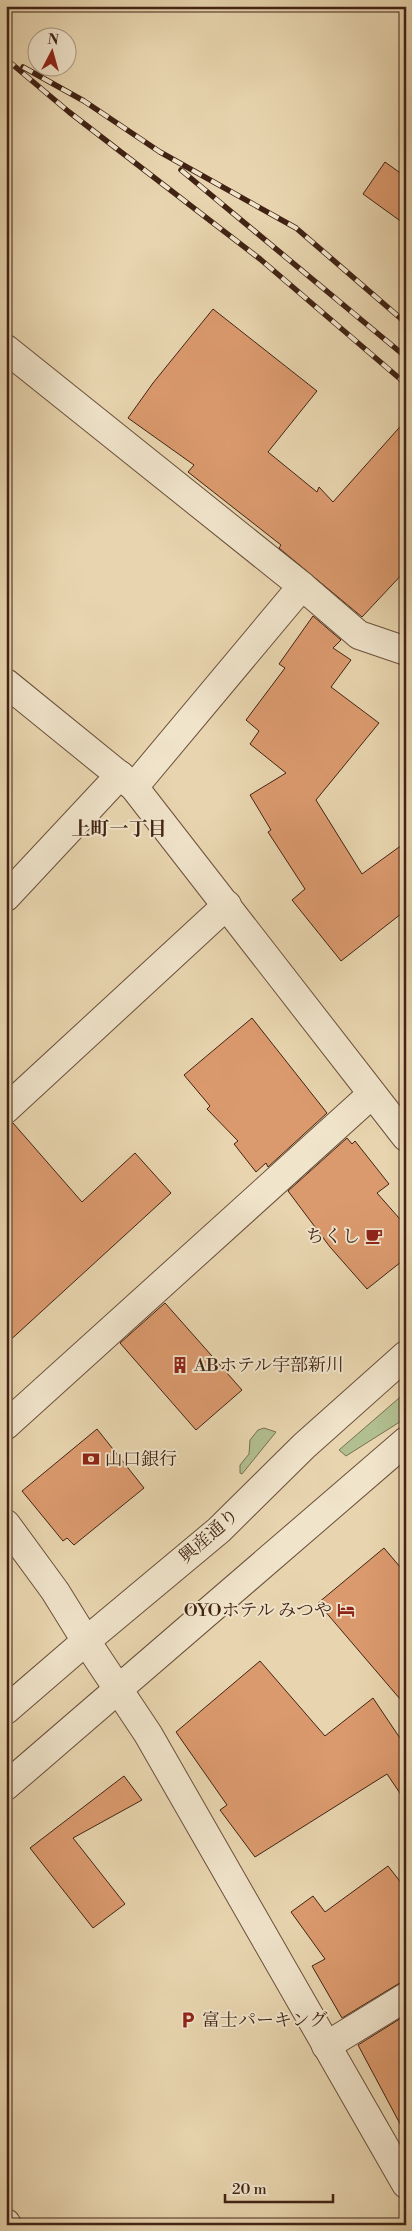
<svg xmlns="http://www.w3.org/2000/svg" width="412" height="2231" font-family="'Libre Bodoni','Noto Serif JP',serif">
  <rect width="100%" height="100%" fill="#e8d5af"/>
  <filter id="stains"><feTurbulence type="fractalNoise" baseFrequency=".004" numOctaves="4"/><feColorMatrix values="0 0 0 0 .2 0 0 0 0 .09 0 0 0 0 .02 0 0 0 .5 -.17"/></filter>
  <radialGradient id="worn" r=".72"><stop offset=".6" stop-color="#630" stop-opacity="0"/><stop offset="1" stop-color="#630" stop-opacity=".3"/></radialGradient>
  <!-- green -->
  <g fill="#b1be8f" stroke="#797052">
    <polygon points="406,1392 406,1418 346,1456 339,1450"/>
    <polygon points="264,1428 276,1432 242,1474 240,1473 240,1465 249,1454 250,1440 258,1430"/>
  </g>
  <!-- building -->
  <g fill="#db9a6e" stroke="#412314">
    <polygon points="385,162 406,177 406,225 363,194"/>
    <polygon points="213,309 317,391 268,452 317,492 319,487 333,502 406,420 406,570 362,617 279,548 281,545 188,472 194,465 128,418 153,383"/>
    <polygon points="313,616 341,640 333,648 351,660 331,687 379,723 316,800 362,874 406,842 406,910 341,961 292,900 305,889 268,832 271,830 250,795 286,773 250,744 259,731 246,720 285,668 279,664"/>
    <polygon points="252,1018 327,1113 268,1167 266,1163 256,1172 234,1144 238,1141 207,1109 210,1106 184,1075"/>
    <polygon points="13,1123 82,1202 135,1153 171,1193 6,1344 6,1124"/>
    <polygon points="347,1138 352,1144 355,1141 389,1184 377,1193 406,1226 406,1258 367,1289 330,1247 288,1191"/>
    <polygon points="165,1303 242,1390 196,1430 120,1343"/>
    <polygon points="97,1429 144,1488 74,1545 67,1538 63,1541 22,1491"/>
    <polygon points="384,1548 406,1574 406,1706 318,1603"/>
    <polygon points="260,1661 325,1736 373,1698 406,1747 406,1802 387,1774 255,1857 220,1810 227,1805 176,1732"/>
    <polygon points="124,1776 142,1800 73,1838 125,1904 93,1928 30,1848"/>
    <polygon points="388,1866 406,1889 406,1981 398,1984 342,2018 312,1966 325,1959 291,1912 313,1896 325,1912"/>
    <polygon points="406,2015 406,2135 358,2045"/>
  </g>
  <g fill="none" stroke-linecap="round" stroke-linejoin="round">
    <!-- minor casing -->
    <g stroke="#6b503b" stroke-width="30">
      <g id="minor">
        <polyline points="6,349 302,586 359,635 406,651"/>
        <polyline points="6,683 134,787 406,1137"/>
        <polyline points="134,787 302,586"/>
        <polyline points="6,897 120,775"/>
        <polyline points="6,1109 227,905"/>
        <polyline points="6,1425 372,1094"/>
        <polyline points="6,1524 55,1591 86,1641 148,1734 406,2184"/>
        <polyline points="6,1710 86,1641 219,1530 304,1446 406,1355"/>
        <polyline points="6,1786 406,1441"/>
        <polyline points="326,2046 406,1997"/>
        <polyline points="6,2223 7,2225"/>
      </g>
    </g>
    <!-- minor -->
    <use href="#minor" stroke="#f0e4cb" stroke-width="28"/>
    <!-- rail casing -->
    <g stroke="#412314" stroke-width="5.5">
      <g id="rail">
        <polyline points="6,59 69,112 260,259 406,384"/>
        <polyline points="23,67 84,101 160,152 296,228 406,323"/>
        <polyline points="181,170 406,357"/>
      </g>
    </g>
    <!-- rail -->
    <use href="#rail" stroke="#f0e4cb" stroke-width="4" stroke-dasharray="11" stroke-linecap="butt"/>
  </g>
  <!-- icons -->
  <defs>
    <g id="cafe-bare" transform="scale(1.35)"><path d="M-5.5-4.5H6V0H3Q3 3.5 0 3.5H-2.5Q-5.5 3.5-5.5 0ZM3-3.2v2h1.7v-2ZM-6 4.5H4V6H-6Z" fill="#8f2418" stroke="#f0e4cb" stroke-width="2.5" paint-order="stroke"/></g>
    <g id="building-bare" transform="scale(1.35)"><path d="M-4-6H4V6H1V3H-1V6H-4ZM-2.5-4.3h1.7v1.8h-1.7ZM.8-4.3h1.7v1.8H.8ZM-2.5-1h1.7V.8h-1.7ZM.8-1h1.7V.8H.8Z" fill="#8f2418" stroke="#f0e4cb" stroke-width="2.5" paint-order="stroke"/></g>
    <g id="bank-bare" transform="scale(1.35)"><path d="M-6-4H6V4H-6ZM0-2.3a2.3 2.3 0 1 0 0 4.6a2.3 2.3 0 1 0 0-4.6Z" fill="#8f2418" stroke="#f0e4cb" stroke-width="2.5" paint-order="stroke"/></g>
    <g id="hotel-bare" transform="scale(1.35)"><path d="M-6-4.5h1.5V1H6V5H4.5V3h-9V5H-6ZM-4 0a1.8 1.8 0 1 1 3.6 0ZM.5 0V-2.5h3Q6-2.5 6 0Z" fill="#8f2418" stroke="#f0e4cb" stroke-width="2.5" paint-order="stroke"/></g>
    <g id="parking-bare" transform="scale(1.35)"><path d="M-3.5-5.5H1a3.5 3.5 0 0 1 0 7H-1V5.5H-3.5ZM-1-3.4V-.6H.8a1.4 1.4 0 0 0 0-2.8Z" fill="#8f2418" stroke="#f0e4cb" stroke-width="2.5" paint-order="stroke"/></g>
  </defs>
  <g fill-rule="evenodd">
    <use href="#cafe-bare" x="374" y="1236"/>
    <use href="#building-bare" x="180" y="1365"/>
    <use href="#bank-bare" x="91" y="1459"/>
    <use href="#hotel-bare" x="346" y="1610"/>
    <use href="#parking-bare" x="188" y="2020"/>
  </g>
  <g text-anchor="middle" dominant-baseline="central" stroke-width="4" stroke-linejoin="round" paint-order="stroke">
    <!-- poi labels -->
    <g font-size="18" fill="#412314" stroke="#f0e4cb" text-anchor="start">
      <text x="360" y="1236" text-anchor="end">ちくし</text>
      <text x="194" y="1365">ABホテル宇部新川</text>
      <text x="105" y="1459">山口銀行</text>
      <text x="332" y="1610" text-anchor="end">OYOホテル みつや</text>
      <text x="202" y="2020">富士パーキング</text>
    </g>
    <!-- street labels -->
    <g font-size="18" fill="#412314" stroke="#f0e4cb">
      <text transform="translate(209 1536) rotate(-41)">興産通り</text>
    </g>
    <!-- neighbourhood labels -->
    <g font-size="19" font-weight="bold" fill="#412314" stroke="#f0e4cb">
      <text x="119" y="829">上町一丁目</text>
    </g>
  </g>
  <!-- margin -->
  <rect width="412" height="2231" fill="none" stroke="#e8d5af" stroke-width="25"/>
  <rect x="8" y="8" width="397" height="2216" fill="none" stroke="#412314" stroke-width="2.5"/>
  <rect x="12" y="12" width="387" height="2206" fill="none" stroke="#412314"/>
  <!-- north arrow -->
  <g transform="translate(52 52) rotate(6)"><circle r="24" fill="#f0e4cb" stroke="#aa9782"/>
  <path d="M0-4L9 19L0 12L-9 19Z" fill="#8f2418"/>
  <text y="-8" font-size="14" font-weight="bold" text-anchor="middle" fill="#412314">N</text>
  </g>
  <!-- scale -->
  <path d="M225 2194v8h108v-8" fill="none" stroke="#412314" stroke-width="2.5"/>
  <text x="232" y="2194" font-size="15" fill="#412314" stroke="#f0e4cb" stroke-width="4" paint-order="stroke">20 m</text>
  <rect width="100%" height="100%" filter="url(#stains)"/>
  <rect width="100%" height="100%" fill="url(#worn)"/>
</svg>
